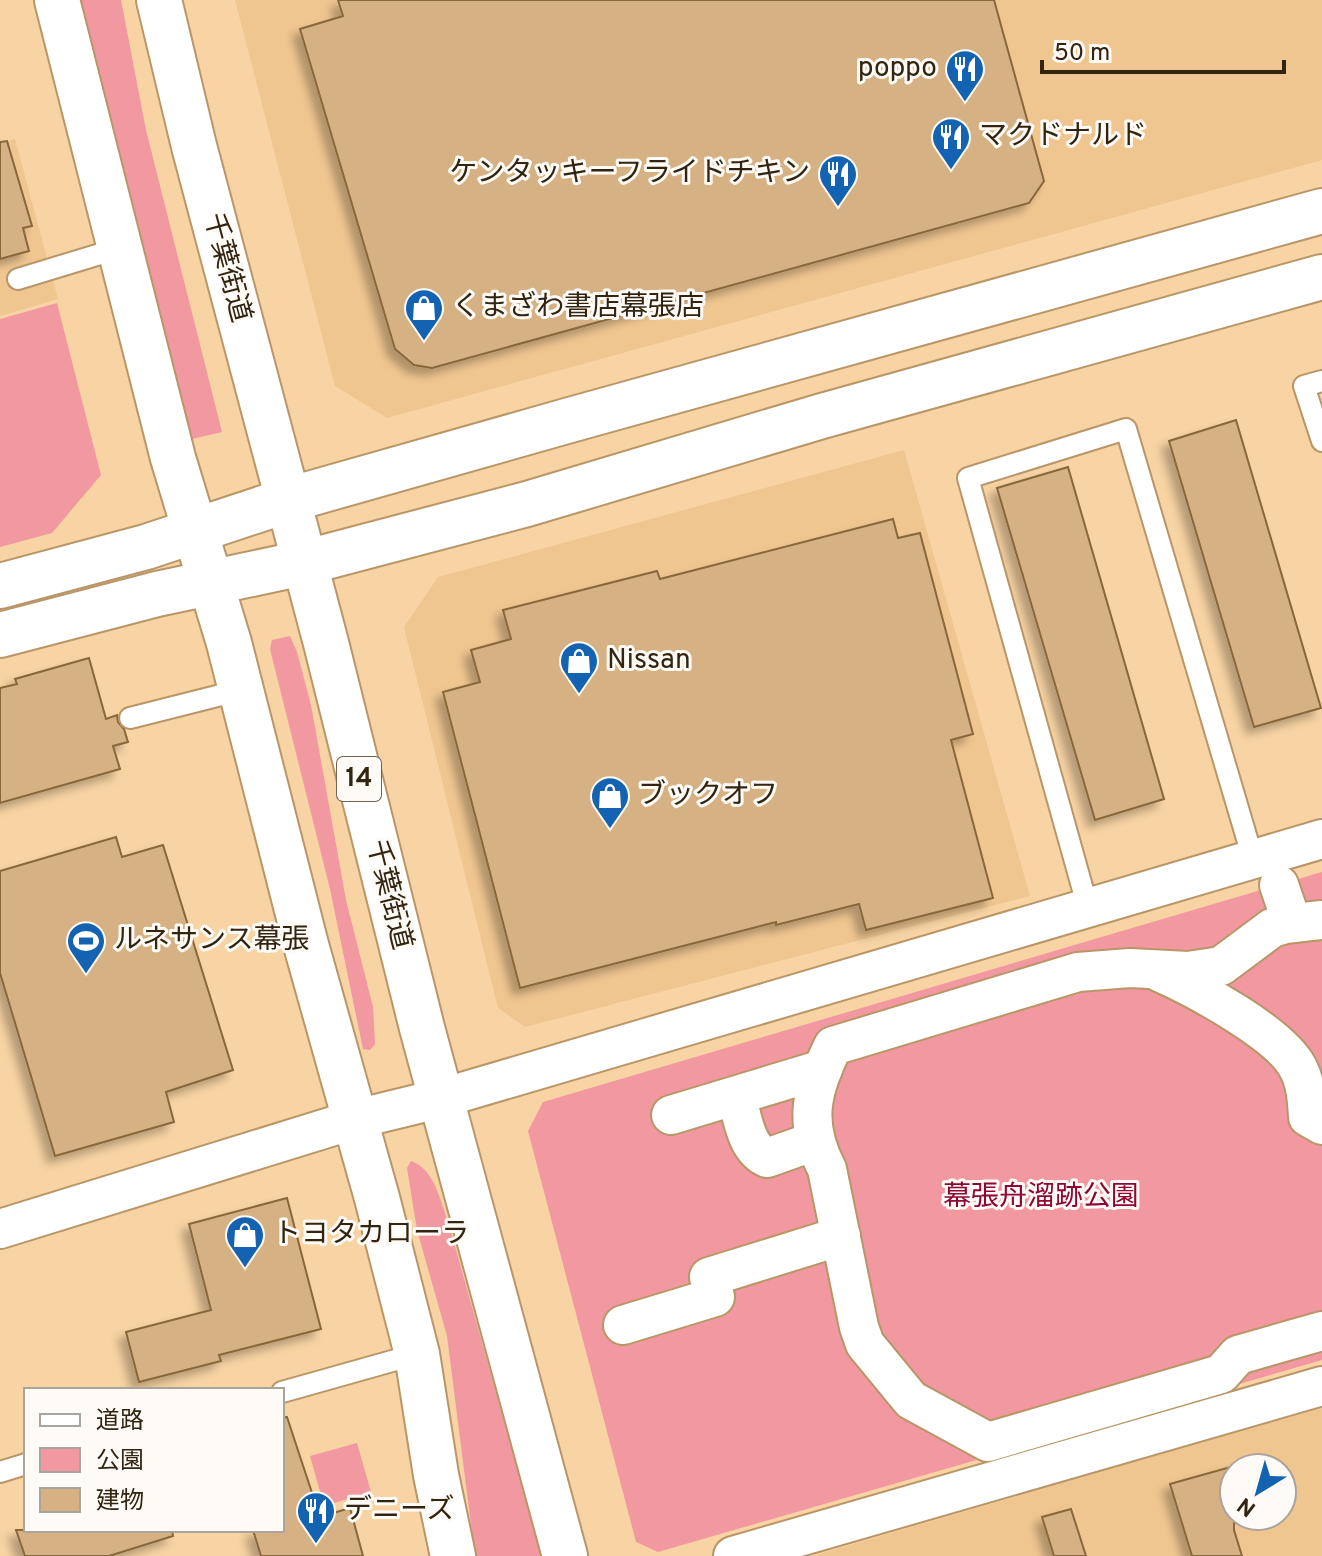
<svg xmlns="http://www.w3.org/2000/svg" width="1322" height="1556" font-family="Overpass,'Noto Sans JP',sans-serif">
  <defs>
    <filter id="shadow"><feDropShadow dx="-7" dy="7" stdDeviation="4" flood-color="#0004"/></filter>
  </defs>
  <rect width="100%" height="100%" fill="#f8d3a3"/>
  <!-- built -->
  <g fill="#f0c690" fill-rule="evenodd">
    <polygon points="235,0 1322,0 1322,160 387,418 335,386"/>
    <polygon points="15,139 58,299 0,316 0,143"/>
    <polygon points="904,450 1030,896 525,1027 498,1008 404,627 438,577"/>
    <path d="M1322,1408V1556H813L1240,1431ZM1234,1468H1282V1516H1234Z"/>
  </g>
  <!-- green -->
  <g fill="#f298a1">
    <polygon points="52,0 121,0 146,130 222,432 192,439 159,352"/>
    <polygon points="57,303 101,475 52,533 0,547 0,319"/>
    <polygon points="290,636 297,652 311,705 346,900 373,1007 375,1044 370,1050 363,1049 330,889 270,649 272,640"/>
    <polygon points="1322,872 1322,1360 658,1552 636,1542 528,1131 543,1102"/>
    <path d="M411,1161C435,1169 441,1203 449,1225L542,1556H475L447,1336L417,1230L407,1168Z"/>
    <polygon points="357,1443 371,1492 324,1506 310,1456"/>
  </g>
  <!-- building -->
  <g fill="#d6b183" stroke="#88673a" stroke-width="2" filter="url(#shadow)">
    <polygon points="338,0 994,0 1044,181 1029,203 432,368 414,365 395,349 300,29 343,16"/>
    <polygon points="7,141 32,226 23,228 29,251 0,259 0,142"/>
    <polygon points="1236,420 1321,708 1254,727 1169,441"/>
    <polygon points="1068,467 1164,799 1095,820 997,488"/>
    <polygon points="893,519 898,538 920,533 973,734 951,740 993,898 866,930 859,904 776,925 776,922 520,988 443,692 480,682 471,650 511,639 503,610 657,571 660,579"/>
    <polygon points="89,658 106,719 117,715 118,722 124,729 128,742 113,746 120,769 0,803 0,688 17,684 15,679"/>
    <polygon points="116,837 122,857 163,845 233,1070 166,1092 174,1122 55,1156 0,973 0,871"/>
    <polygon points="287,1198 321,1329 219,1355 221,1361 139,1382 126,1332 211,1310 189,1224"/>
    <polygon points="287,1417 320,1517 350,1508 363,1556 261,1556 253,1530 282,1530 282,1418"/>
    <polygon points="1234,1466 1234,1530 1242,1556 1192,1556 1170,1484"/>
    <polygon points="1071,1509 1086,1556 1054,1556 1042,1517"/>
    <polygon points="16,1530 172,1530 173,1536 109,1556 25,1556"/>
  </g>
  <g fill="none" stroke-linecap="round" stroke-linejoin="round">
    <!-- lane casing -->
    <g stroke="#b99668" stroke-width="24">
      <g id="lane">
        <polyline points="18,279 120,248"/>
        <polyline points="1322,381 1304,386 1322,441"/>
        <polyline points="130,718 241,690"/>
        <polyline points="1088,908 968,478 1126,429 1253,859"/>
        <polyline points="282,1392 417,1354"/>
        <polyline points="0,1472 26,1464"/>
      </g>
    </g>
    <!-- street casing -->
    <g stroke="#b99668" stroke-width="42">
      <g id="street">
        <polyline points="1279,885 1292,923"/>
        <path d="M1322,920L1285,924L1272,928L1221,966L1188,971L1130,968L1078,972L833,1046C811,1091 803,1123 827,1169L859,1327L865,1344L911,1400L988,1442L1221,1374L1238,1355L1322,1331"/>
        <path d="M1159,972C1195,988 1280,1033 1298,1068C1306,1083 1307,1100 1308,1117L1322,1125"/>
        <path d="M736,1096C743,1117 745,1148 767,1158L815,1141"/>
        <polyline points="671,1115 823,1069"/>
        <polyline points="0,1229 356,1119 442,1098 1322,839"/>
        <polyline points="623,1325 715,1297 709,1277 841,1236"/>
        <polyline points="733,1556 1322,1386"/>
      </g>
    </g>
    <!-- secondary casing -->
    <g stroke="#b99668" stroke-width="48">
      <g id="secondary">
        <polyline points="0,586 146,547 288,500 570,420 1322,211"/>
        <polyline points="0,635 157,594 303,563 527,504 822,416 1322,277"/>
      </g>
    </g>
    <!-- highway casing -->
    <g stroke="#b99668" stroke-width="48">
      <g id="highway">
        <polyline points="57,0 173,458 229,643 306,945 377,1198 417,1354 436,1475 453,1556"/>
        <polyline points="159,0 194,146 326,643 422,1028 565,1556"/>
      </g>
    </g>
    <!-- lane -->
    <use href="#lane" stroke="#fff" stroke-width="20"/>
    <!-- street -->
    <use href="#street" stroke="#fff" stroke-width="38"/>
    <!-- secondary -->
    <use href="#secondary" stroke="#fff" stroke-width="44"/>
    <!-- highway -->
    <use href="#highway" stroke="#fff" stroke-width="44"/>
  </g>
  <!-- icons -->
  <defs>
    <g id="restaurant-pin" transform="scale(2)"><path d="M0 17L-7.5 6A9.5 9.5 0 1 1 7.5 6Z" fill="#1363b2" stroke="#fefaf5"/><path d="M-5-6h1v4h1v-4h1v4h1v-4h1v5L-1.5 .5V6h-2V.5L-5-1ZM5-6V6H3V1.5H1.5Q1.5-4 5-6Z" fill="#fff"/></g>
    <g id="shop-pin" transform="scale(2)"><path d="M0 17L-7.5 6A9.5 9.5 0 1 1 7.5 6Z" fill="#1363b2" stroke="#fefaf5"/><path d="M-5-2.5h2.3a2.7 3.5 0 0 1 5.4 0H5L5.5 6h-11ZM-1.5-2.5h3a1.5 2.3 0 0 0-3 0Z" fill="#fff"/></g>
    <g id="stadium-pin" transform="scale(2)"><path d="M0 17L-7.5 6A9.5 9.5 0 1 1 7.5 6Z" fill="#1363b2" stroke="#fefaf5"/><path d="M0-5a6.5 5 0 1 0 0 10a6.5 5 0 1 0 0-10ZM-3.5-1.8h7v3.6h-7Z" fill="#fff"/></g>
  </defs>
  <g fill-rule="evenodd">
    <use href="#restaurant-pin" x="965" y="69"/>
    <use href="#restaurant-pin" x="951" y="137"/>
    <use href="#restaurant-pin" x="838" y="174"/>
    <use href="#shop-pin" x="424" y="308"/>
    <use href="#shop-pin" x="579" y="661"/>
    <use href="#shop-pin" x="610" y="796"/>
    <use href="#stadium-pin" x="86" y="941"/>
    <use href="#shop-pin" x="245" y="1235"/>
    <use href="#restaurant-pin" x="316" y="1511"/>
  </g>
  <g text-anchor="middle" dominant-baseline="central" stroke-width="6" stroke-linejoin="round" paint-order="stroke">
    <!-- shield labels -->
    <rect fill="#fefaf5" stroke="#6f6455" stroke-width="2" x="337" y="757" width="44" height="44" rx="6"/>
    <g font-size="26" font-weight="bold" fill="#322411">
      <text x="359" y="779">14</text>
    </g>
    <!-- poi labels -->
    <g font-size="28" fill="#322411" stroke="#fefaf5" text-anchor="start">
      <text x="937" y="69" text-anchor="end">poppo</text>
      <text x="979" y="137">マクドナルド</text>
      <text x="810" y="174" text-anchor="end">ケンタッキーフライドチキン</text>
      <text x="452" y="308">くまざわ書店幕張店</text>
      <text x="607" y="661">Nissan</text>
      <text x="638" y="796">ブックオフ</text>
      <text x="114" y="941">ルネサンス幕張</text>
      <text x="273" y="1235">トヨタカローラ</text>
      <text x="344" y="1511">デニーズ</text>
    </g>
    <!-- street labels -->
    <g font-size="28" fill="#322411" stroke="#fefaf5">
      <text transform="translate(226 268) rotate(75)">千葉街道</text>
      <text transform="translate(388 895) rotate(76)">千葉街道</text>
    </g>
    <!-- park labels -->
    <g font-size="28" fill="#8f0632" stroke="#fefaf5">
      <text x="1041" y="1198">幕張舟溜跡公園</text>
    </g>
  </g>
  <!-- legend -->
  <rect x="24" y="1388" width="260" height="144" fill="#fefaf5" stroke="#aca49a" stroke-width="2"/>
  <rect x="40" y="1414" width="40" height="12" fill="#ffffff" stroke="#aca49a" stroke-width="2"/>
  <text x="96" y="1428" font-size="24" fill="#322411">道路</text>
  <rect x="40" y="1448" width="40" height="24" fill="#f298a1" stroke="#aca49a" stroke-width="2"/>
  <text x="96" y="1468" font-size="24" fill="#322411">公園</text>
  <rect x="40" y="1488" width="40" height="24" fill="#d6b183" stroke="#aca49a" stroke-width="2"/>
  <text x="96" y="1508" font-size="24" fill="#322411">建物</text>
  <!-- north arrow -->
  <g transform="translate(1258 1492) rotate(217)"><circle r="38" fill="#fefaf5" stroke="#aca49a" stroke-width="2"/>
  <path d="M0-6L14 30L0 20L-14 30Z" fill="#1363b2"/>
  <text y="-12" font-size="22" font-weight="bold" text-anchor="middle" fill="#322411">N</text>
  </g>
  <!-- scale -->
  <path d="M1042 60v12h242v-12" fill="none" stroke="#322411" stroke-width="4"/>
  <text x="1054" y="60" font-size="24" fill="#322411" stroke="#fefaf5" stroke-width="6" paint-order="stroke">50 m</text>
</svg>
